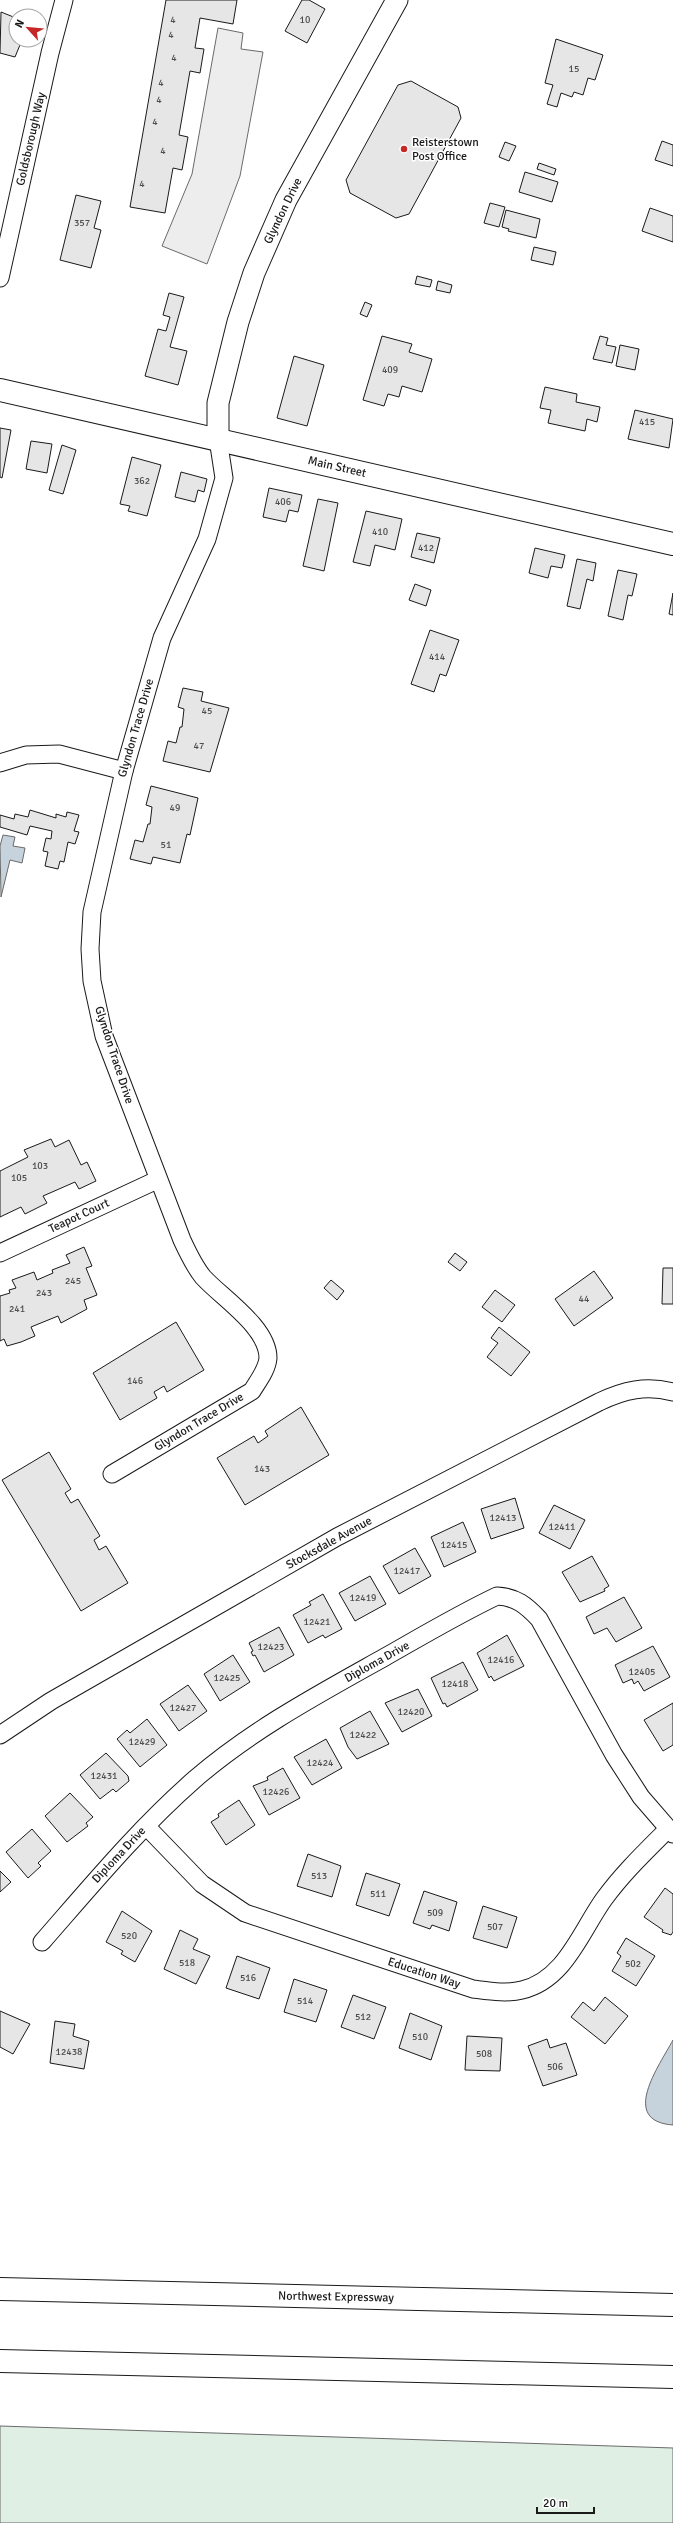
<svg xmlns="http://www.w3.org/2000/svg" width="673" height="2523" font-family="Signika,sans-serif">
  <rect width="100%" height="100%" fill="#fff"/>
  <!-- green -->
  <polygon fill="#e0efe3" stroke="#6a6a6a" points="0,2426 673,2448 673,2523 0,2523"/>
  <!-- parking -->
  <polygon fill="#ededed" stroke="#6a6a6a" points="218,28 243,33 241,49 263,52 240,176 207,264 162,246 192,174"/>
  <!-- water -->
  <g fill="#c6d2dc" stroke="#6a6a6a">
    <polygon points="3,835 15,837 13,846 25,848 22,863 10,860 1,897 0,846"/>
    <path d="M673,2040V2125C619,2121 659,2066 673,2040Z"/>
  </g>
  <!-- building -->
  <g fill="#e6e6e6" stroke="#1a1a1a">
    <polygon points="166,0 237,0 233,24 200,18 195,48 204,49 200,73 190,71 179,135 188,137 182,170 173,168 165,213 130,207"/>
    <polygon points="302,0 309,0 325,9 307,43 285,31"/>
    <polygon points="1,12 16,18 16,40 22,40 15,57 0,53"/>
    <polygon points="556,39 603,55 595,80 588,78 583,95 574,92 572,97 561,93 557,107 547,104 553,85 545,83"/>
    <polygon points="411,81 458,107 461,118 409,214 396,218 350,193 346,180 398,85"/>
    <polygon points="662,141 673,145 673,166 655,160"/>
    <polygon points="505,142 516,146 509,161 499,157"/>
    <polygon points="539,163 556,169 554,175 537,169"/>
    <polygon points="525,172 558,182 552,202 519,192"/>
    <polygon points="76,195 101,201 94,228 101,230 91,268 60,260"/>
    <polygon points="490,203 505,207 499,227 484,223"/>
    <polygon points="650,208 673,216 673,242 642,231"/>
    <polygon points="506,210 540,219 536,238 508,231 509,229 502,227"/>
    <polygon points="534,247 556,252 553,265 531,260"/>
    <polygon points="417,276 432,280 430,287 415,284"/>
    <polygon points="438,281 452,285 450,293 436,290"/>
    <polygon points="169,293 184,297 170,347 187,351 178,385 145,376 158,329 166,331 170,317 163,315"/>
    <polygon points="365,302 372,305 367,317 360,314"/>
    <polygon points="382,336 412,344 409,352 432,359 422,392 402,386 399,397 388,394 384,406 363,400"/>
    <polygon points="600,336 608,338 606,345 616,347 612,363 593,359"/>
    <polygon points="620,345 639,349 635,370 616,366"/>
    <polygon points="294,356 324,365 307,426 277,418"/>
    <polygon points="545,387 577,394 576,402 600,407 597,422 587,419 585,431 548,423 551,410 540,408"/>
    <polygon points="635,410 673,419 669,448 628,439"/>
    <polygon points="0,428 11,430 2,478 0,477"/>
    <polygon points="31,441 52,444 47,473 26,469"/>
    <polygon points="62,445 76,450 63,494 49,490"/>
    <polygon points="132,457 161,465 147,516 128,511 130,506 120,504"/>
    <polygon points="181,472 207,479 204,492 198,490 195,502 175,497"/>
    <polygon points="269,488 302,495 298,512 289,510 286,522 263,517"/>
    <polygon points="318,499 338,503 324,571 303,566"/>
    <polygon points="366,511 402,519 395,550 375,545 370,566 353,562"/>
    <polygon points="417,533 440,538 434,563 411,557"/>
    <polygon points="535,548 565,555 562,568 551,566 548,578 529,573"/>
    <polygon points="577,559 596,563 593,581 587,579 580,609 567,606"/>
    <polygon points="618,570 637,574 632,596 628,595 623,620 608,616"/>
    <polygon points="415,584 431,590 426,606 409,600"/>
    <polygon points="673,593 673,615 669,614"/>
    <polygon points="430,630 459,640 446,676 440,674 434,692 411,684"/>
    <polygon points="183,688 203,692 201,701 229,708 210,772 163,761 168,741 176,743 180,727 182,727 184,709 178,707"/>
    <polygon points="151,786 198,798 190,835 187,834 180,863 153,857 151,864 130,859 135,840 143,842 148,824 150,824 152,807 146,805"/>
    <polygon points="30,810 56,818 56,814 66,817 67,812 79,815 74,831 79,832 75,844 68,842 64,862 60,861 58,869 45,866 48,852 43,851 46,838 51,839 52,831 30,826 27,835 0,827 0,815 14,819 15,814 28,817"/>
    <polygon points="51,1139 55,1147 69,1140 81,1165 87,1162 96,1181 79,1189 75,1182 43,1196 47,1203 25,1214 21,1207 0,1217 0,1171 28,1157 24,1150"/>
    <polygon points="84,1247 92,1266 86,1268 97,1295 84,1300 87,1309 61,1323 58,1316 31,1327 35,1336 21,1342 7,1346 4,1339 0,1341 0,1296 10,1293 9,1290 16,1288 12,1280 34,1272 37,1280 53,1273 52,1270 70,1263 66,1255"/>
    <polygon points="455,1253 467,1262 460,1271 448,1262"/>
    <polygon points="663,1268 673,1268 673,1304 662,1304"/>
    <polygon points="594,1271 613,1298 574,1326 555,1299"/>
    <polygon points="331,1280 344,1291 337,1300 324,1288"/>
    <polygon points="495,1290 515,1305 502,1322 482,1307"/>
    <polygon points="176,1322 204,1370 167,1392 164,1386 154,1392 157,1398 120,1420 93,1373"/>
    <polygon points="499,1327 530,1352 511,1376 487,1357 498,1343 491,1338"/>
    <polygon points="301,1407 329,1455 245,1505 217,1458 254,1436 258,1443 268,1436 265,1431"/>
    <polygon points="49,1452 71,1489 65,1493 71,1503 78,1499 100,1536 94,1540 99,1550 106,1546 128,1583 81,1611 2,1480"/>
    <polygon points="515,1498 524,1528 491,1539 481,1509"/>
    <polygon points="554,1505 585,1520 570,1549 539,1533"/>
    <polygon points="463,1522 476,1552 444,1567 431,1537"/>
    <polygon points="415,1548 431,1576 399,1594 383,1566"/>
    <polygon points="592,1556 609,1586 604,1589 605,1591 580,1602 562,1572"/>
    <polygon points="370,1576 386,1604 355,1621 339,1593"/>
    <polygon points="323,1594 342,1629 325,1638 323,1635 308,1643 293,1615 311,1605 309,1602"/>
    <polygon points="624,1597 642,1628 616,1642 607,1628 594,1634 586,1617"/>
    <polygon points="279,1627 294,1655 264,1672 255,1655 253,1656 251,1652 253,1651 249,1643"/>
    <polygon points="507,1635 524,1666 494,1681 491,1676 489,1678 477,1653"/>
    <polygon points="653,1646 670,1677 644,1691 638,1681 634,1684 632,1679 623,1683 615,1665"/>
    <polygon points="233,1655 250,1682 220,1701 204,1674"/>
    <polygon points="463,1662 478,1690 447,1707 445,1703 443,1704 431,1678"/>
    <polygon points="188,1685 207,1711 179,1731 160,1704"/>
    <polygon points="418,1689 432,1716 402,1732 385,1703"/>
    <polygon points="673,1703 673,1745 663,1751 644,1720"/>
    <polygon points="370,1711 389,1744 357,1759 348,1747 340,1728"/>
    <polygon points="147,1719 167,1745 140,1767 117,1739 127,1730 130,1733"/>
    <polygon points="326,1739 342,1768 312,1785 294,1757"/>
    <polygon points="106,1753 128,1776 129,1781 116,1792 113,1789 100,1799 80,1775"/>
    <polygon points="283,1768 300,1798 269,1815 253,1786 268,1780 267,1777"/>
    <polygon points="70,1793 93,1817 86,1823 88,1826 67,1842 45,1816"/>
    <polygon points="239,1800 255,1825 226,1845 211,1822 219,1817 218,1814"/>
    <polygon points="32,1829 51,1851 38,1863 41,1866 28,1878 6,1852"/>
    <polygon points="308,1854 341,1866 332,1897 297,1886"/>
    <polygon points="0,1871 11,1882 0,1892"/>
    <polygon points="366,1873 400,1884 389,1916 356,1905"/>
    <polygon points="665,1888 673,1894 673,1932 671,1935 662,1932 663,1930 644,1917"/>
    <polygon points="424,1891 457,1902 449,1931 432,1925 430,1929 413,1923"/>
    <polygon points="483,1906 517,1917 507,1948 473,1938"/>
    <polygon points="122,1911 152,1931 135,1962 121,1954 123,1951 106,1942"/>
    <polygon points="180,1930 198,1939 193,1949 210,1956 196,1984 164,1969"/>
    <polygon points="626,1938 655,1956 636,1986 612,1971 621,1956 617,1953"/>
    <polygon points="237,1956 270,1968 259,1999 226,1988"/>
    <polygon points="294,1979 327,1990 316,2022 284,2012"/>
    <polygon points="353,1995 386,2007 374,2039 341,2027"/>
    <polygon points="605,1997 628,2016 605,2044 571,2017 583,2002 594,2011"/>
    <polygon points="0,2011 30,2024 13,2054 0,2047"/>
    <polygon points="410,2013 442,2026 431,2060 399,2048"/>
    <polygon points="55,2021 75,2024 73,2036 89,2041 84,2069 50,2063"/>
    <polygon points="467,2036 502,2038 500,2071 465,2070"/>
    <polygon points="547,2039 550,2048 566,2043 577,2075 543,2086 528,2046"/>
  </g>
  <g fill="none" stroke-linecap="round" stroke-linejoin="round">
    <!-- minor casing -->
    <g stroke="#1a1a1a" stroke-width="19">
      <g id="minor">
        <polyline points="0,278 50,53 64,0"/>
        <polyline points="0,763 26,755 59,754 124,771"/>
        <polyline points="0,1253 157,1180"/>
        <path d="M112,1474L252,1391C258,1381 267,1370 268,1358C268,1327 222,1298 203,1277C194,1266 188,1253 182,1240L104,1036L92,981L90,949L92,912L124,771L162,638L207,539L224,478L218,439"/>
        <path d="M0,1735L51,1701L337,1537L599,1402C624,1390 646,1385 673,1392"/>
        <path d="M146,1826L202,1884L245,1913L473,1989C489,1991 507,1994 522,1990C565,1980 581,1931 604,1899C623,1873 645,1852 668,1829"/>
        <path d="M42,1942C91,1886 139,1828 195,1779C253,1729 319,1694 385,1657C422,1636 459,1614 497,1596C516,1597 526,1605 539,1619L614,1755L641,1797L673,1834"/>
      </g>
    </g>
    <!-- tertiary casing -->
    <g stroke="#1a1a1a" stroke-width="23">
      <polyline id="tertiary" points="218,439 218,403 238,322 254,273 286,200 397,0"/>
    </g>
    <!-- primary casing -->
    <g stroke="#1a1a1a" stroke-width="24">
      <polyline id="primary" points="0,390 673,544"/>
    </g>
    <!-- motorway casing -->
    <g stroke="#1a1a1a" stroke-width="24">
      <g id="motorway">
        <polyline points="0,2289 673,2305"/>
        <polyline points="0,2361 673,2377"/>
      </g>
    </g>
    <!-- minor -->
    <use href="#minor" stroke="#fff" stroke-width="17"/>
    <!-- tertiary -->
    <use href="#tertiary" stroke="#fff" stroke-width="21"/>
    <!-- primary -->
    <use href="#primary" stroke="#fff" stroke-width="22"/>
    <!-- motorway -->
    <use href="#motorway" stroke="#fff" stroke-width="22"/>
  </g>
  <!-- markers -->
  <circle fill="#c62828" stroke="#fff" stroke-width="1.5" cx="404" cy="149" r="4"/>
  <g text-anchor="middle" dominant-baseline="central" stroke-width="3" stroke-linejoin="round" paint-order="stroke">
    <!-- number labels -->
    <g font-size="10" fill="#4d4d4d">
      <text x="173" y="20">4</text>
      <text x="305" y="20">10</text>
      <text x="171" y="35">4</text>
      <text x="174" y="58">4</text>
      <text x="574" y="69">15</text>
      <text x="161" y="83">4</text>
      <text x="159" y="100">4</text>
      <text x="155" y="122">4</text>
      <text x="163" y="151">4</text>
      <text x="142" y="184">4</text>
      <text x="82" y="223">357</text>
      <text x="390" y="370">409</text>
      <text x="647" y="422">415</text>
      <text x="142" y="481">362</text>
      <text x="283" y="502">406</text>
      <text x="380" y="532">410</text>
      <text x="426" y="548">412</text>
      <text x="437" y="657">414</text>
      <text x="207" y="711">45</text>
      <text x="199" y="746">47</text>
      <text x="175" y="808">49</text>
      <text x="166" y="845">51</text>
      <text x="40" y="1166">103</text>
      <text x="19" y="1178">105</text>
      <text x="73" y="1281">245</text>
      <text x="44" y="1293">243</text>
      <text x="584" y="1299">44</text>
      <text x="17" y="1309">241</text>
      <text x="135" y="1381">146</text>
      <text x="262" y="1469">143</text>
      <text x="503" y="1518">12413</text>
      <text x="562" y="1527">12411</text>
      <text x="454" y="1545">12415</text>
      <text x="407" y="1571">12417</text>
      <text x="363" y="1598">12419</text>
      <text x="317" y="1622">12421</text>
      <text x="271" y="1647">12423</text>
      <text x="501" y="1660">12416</text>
      <text x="642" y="1672">12405</text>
      <text x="227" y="1678">12425</text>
      <text x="455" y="1684">12418</text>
      <text x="183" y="1708">12427</text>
      <text x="411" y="1712">12420</text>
      <text x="363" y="1735">12422</text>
      <text x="142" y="1742">12429</text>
      <text x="320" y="1763">12424</text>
      <text x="104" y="1776">12431</text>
      <text x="276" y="1792">12426</text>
      <text x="319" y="1876">513</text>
      <text x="378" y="1894">511</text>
      <text x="435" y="1913">509</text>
      <text x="495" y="1927">507</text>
      <text x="129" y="1936">520</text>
      <text x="187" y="1963">518</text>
      <text x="633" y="1964">502</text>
      <text x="248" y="1978">516</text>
      <text x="305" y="2001">514</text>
      <text x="363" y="2017">512</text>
      <text x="420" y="2037">510</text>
      <text x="69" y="2052">12438</text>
      <text x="484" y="2054">508</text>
      <text x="555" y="2067">506</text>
    </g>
    <!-- street labels -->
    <g font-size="12" fill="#1a1a1a" stroke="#fff">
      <text transform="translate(31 139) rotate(-77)">Goldsborough Way</text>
      <text transform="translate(283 211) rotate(-64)">Glyndon Drive</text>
      <text transform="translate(337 467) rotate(13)">Main Street</text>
      <text transform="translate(136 728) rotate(-74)">Glyndon Trace Drive</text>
      <text transform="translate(114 1055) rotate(72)">Glyndon Trace Drive</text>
      <text transform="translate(79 1216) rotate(-25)">Teapot Court</text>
      <text transform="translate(199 1422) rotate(-31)">Glyndon Trace Drive</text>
      <text transform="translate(329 1543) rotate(-29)">Stocksdale Avenue</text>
      <text transform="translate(377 1662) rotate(-29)">Diploma Drive</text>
      <text transform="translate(119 1855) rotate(-47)">Diploma Drive</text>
      <text transform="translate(424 1973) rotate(18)">Education Way</text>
      <text transform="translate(336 2297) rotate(1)">Northwest Expressway</text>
    </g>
    <!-- poi labels -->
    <g font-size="12" fill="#1a1a1a" stroke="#fff" text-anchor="start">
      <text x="412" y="142">Reisterstown<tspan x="412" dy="14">Post Office</tspan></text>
    </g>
  </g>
  <!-- north arrow -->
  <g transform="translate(28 28) rotate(297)"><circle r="19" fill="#ffffff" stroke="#a3a3a3"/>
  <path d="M0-3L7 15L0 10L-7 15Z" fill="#c62828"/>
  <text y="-6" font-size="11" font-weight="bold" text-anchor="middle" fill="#1a1a1a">N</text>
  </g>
  <!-- scale -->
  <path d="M537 2507v6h57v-6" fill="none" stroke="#1a1a1a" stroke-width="2"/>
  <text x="543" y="2507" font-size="12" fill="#1a1a1a" stroke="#ffffff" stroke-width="3" paint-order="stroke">20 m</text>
</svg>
